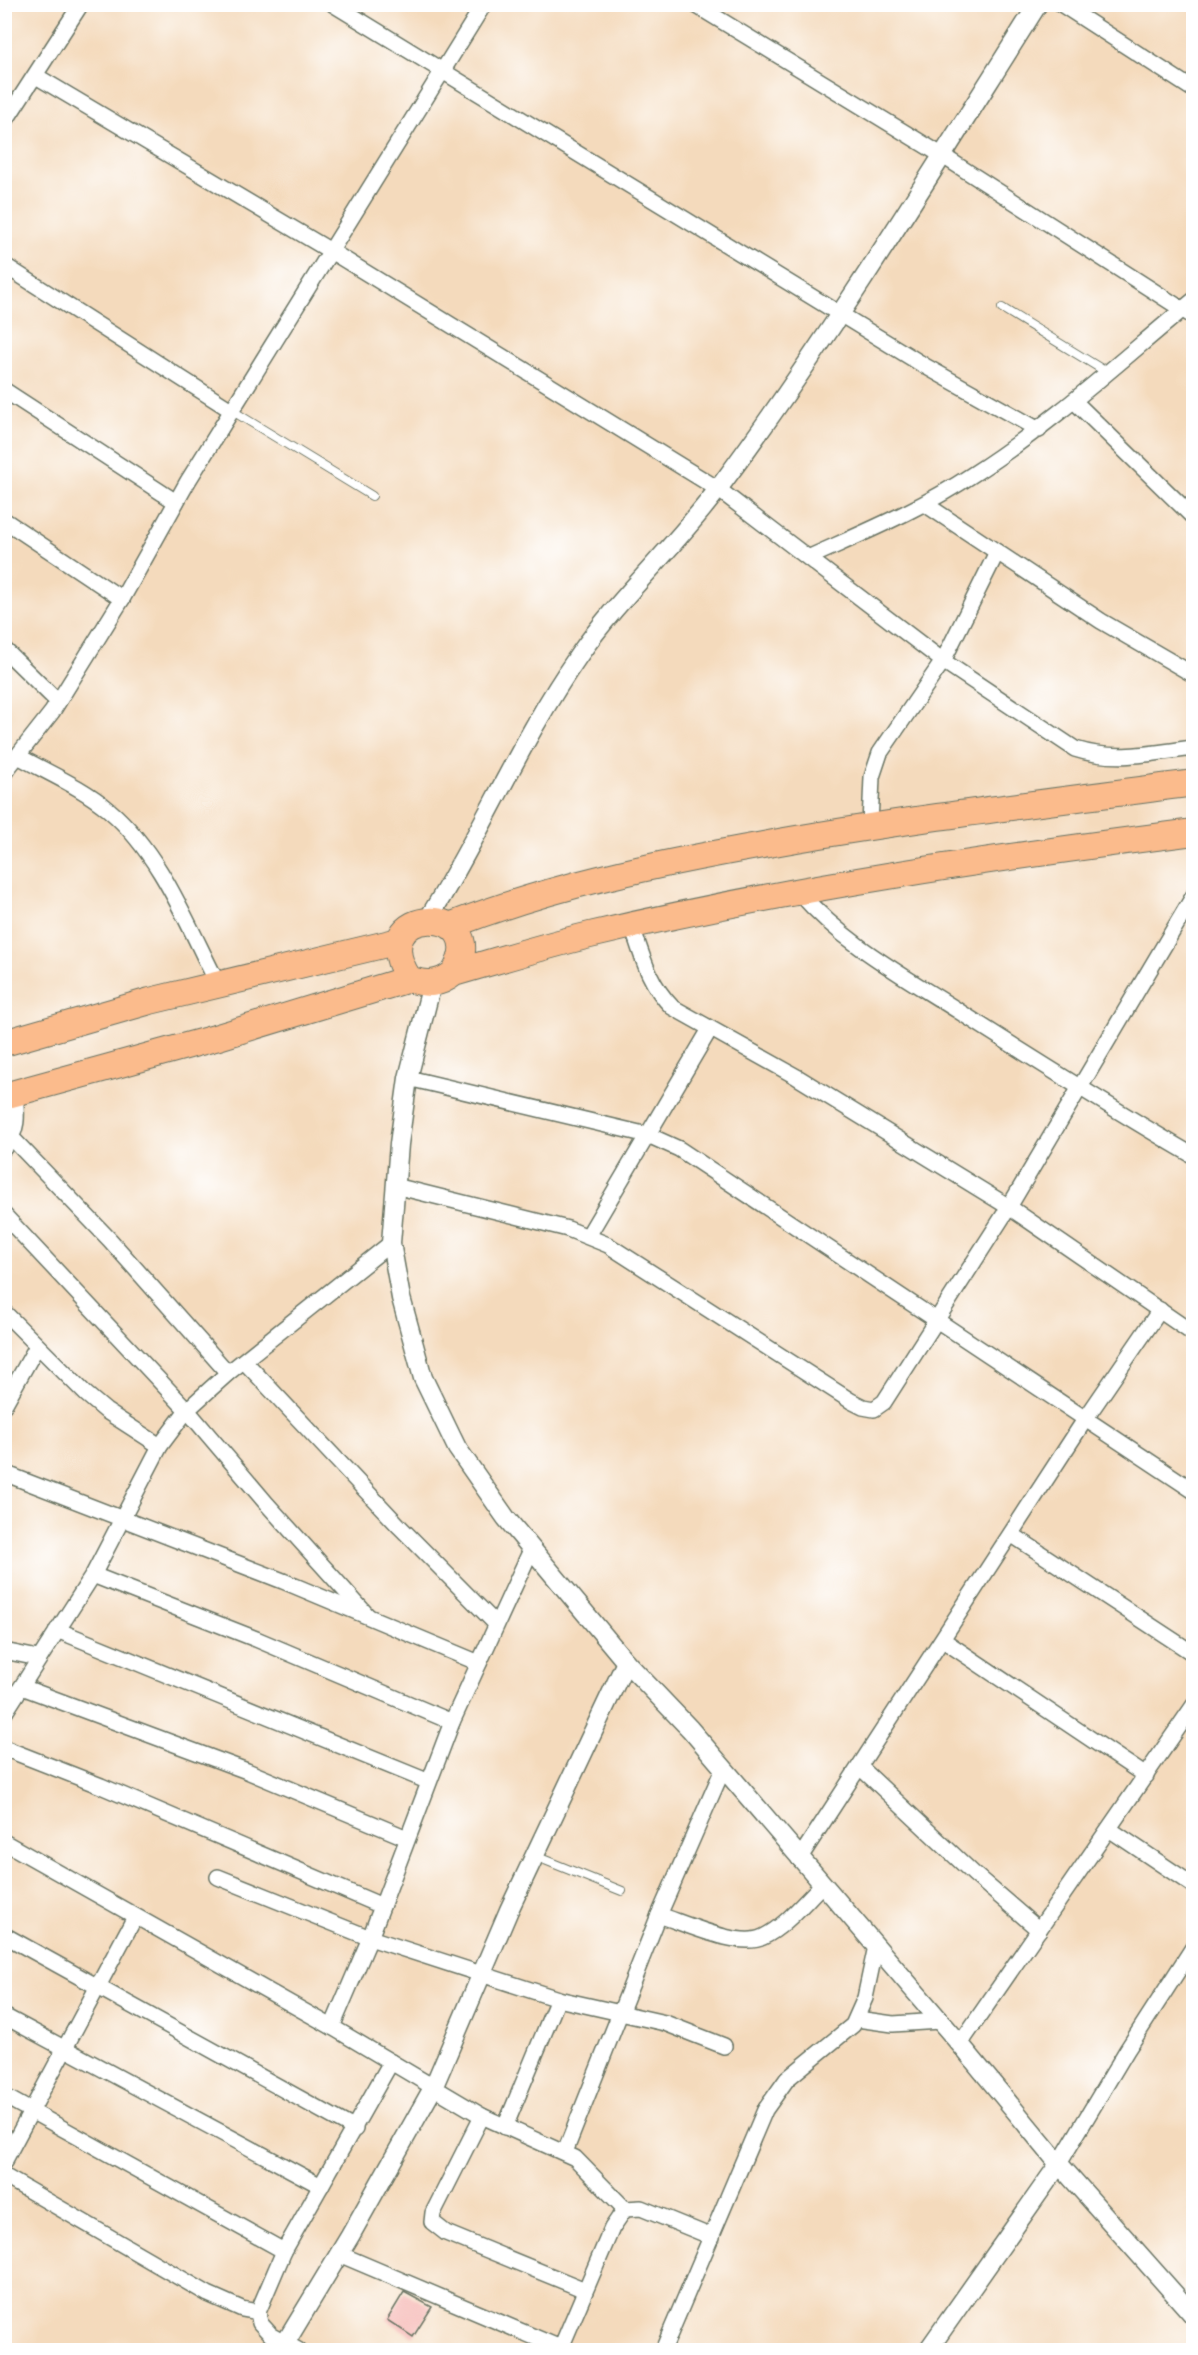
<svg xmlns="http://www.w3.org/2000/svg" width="1198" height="2355" font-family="'Comic Neue',sans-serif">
  <rect width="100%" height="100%" fill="#fff"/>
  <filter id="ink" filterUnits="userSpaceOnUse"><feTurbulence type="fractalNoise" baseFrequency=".0167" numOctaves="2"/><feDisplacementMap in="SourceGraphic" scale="12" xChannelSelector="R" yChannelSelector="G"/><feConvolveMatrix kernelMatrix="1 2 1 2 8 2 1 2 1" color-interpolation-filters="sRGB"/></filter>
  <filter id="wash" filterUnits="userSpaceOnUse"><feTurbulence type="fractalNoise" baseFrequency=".008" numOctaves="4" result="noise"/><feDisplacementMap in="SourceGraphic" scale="24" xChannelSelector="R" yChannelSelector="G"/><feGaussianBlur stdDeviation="1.35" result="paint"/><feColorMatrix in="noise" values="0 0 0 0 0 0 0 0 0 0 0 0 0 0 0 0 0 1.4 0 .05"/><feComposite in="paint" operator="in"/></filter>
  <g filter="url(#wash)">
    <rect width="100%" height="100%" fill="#f4dabc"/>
    <g id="blocks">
      <!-- building -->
      <polygon fill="#f3a39e" points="404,2292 432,2307 413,2337 387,2320"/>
    </g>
  </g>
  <g filter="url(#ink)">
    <use href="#blocks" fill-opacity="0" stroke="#6a7464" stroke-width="1.5"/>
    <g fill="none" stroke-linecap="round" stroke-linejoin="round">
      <!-- service casing -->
      <g stroke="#6a7464" stroke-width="10">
        <g id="service">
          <polyline points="1002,308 1108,373"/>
          <polyline points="231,410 372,496"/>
          <polyline points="535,1856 622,1891"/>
        </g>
      </g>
      <!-- minor casing -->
      <g stroke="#6a7464" stroke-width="18">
        <g id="minor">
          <polyline points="333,4 925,366 1039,430"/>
          <polyline points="694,4 943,156 1194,317"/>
          <polyline points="1061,4 1194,90"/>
          <path d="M36,76L329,250L718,489L943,661L1075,749C1115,762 1153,753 1194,748"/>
          <polyline points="4,123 81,4"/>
          <polyline points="4,265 231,410"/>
          <polyline points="4,390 176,502"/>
          <polyline points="1074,401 1194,518"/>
          <polyline points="925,504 1101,621 1194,675"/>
          <polyline points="4,520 122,599"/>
          <path d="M810,557C865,532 921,509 972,475C1052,424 1121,360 1194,300"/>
          <polyline points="4,649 58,702"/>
          <path d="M18,756C48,773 82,787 109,810C161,854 187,924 218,984"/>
          <polyline points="4,773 52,712 122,599 188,481 484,4"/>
          <polyline points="870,825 872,777 880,753 943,661 997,552"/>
          <path d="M800,893C844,944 904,976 960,1012C1037,1061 1114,1110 1194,1156"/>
          <path d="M632,926C642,956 649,984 672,1007L797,1077L1009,1207L1194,1334"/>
          <polyline points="408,1078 648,1135 679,1149 1194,1491"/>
          <polyline points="12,1138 110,1240 228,1373"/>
          <path d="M4,1148C19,1130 17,1115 15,1093"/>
          <polyline points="395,1186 568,1229 608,1245 851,1401 863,1407 874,1409 884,1402 1009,1207 1194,895"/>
          <polyline points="4,1215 187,1410 267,1504 367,1615"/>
          <polyline points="588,1236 710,1029"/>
          <polyline points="4,1312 86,1394 106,1411 160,1446"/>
          <polyline points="244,1361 400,1527 496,1624"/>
          <polyline points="4,1405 37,1346"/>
          <polyline points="4,1473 283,1581 479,1663"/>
          <polyline points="1011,1534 1194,1654"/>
          <polyline points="93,1575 256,1639 452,1722"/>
          <polyline points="57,1630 427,1781"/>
          <polyline points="943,1640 1146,1776"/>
          <polyline points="4,1651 38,1658"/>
          <polyline points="22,1687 247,1771 407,1838"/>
          <polyline points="4,1714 93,1575 160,1446 187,1410 228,1373 391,1243"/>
          <polyline points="4,1748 101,1786 382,1906"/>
          <polyline points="860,1767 974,1874 1039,1930"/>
          <polyline points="1109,1829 1194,1886"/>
          <polyline points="4,1842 332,2027 482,2116 575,2158 625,2209"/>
          <polyline points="799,1859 1086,1418 1160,1310"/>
          <polyline points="218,1877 370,1938 558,1999 665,2023 724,2046"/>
          <path d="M659,1915C684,1923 740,1949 763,1937C786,1926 805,1901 823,1884"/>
          <polyline points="4,1935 355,2129"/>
          <polyline points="4,2016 321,2186"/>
          <polyline points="857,2019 893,2024 940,2021"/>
          <polyline points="332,2027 370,1938 452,1722 531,1550"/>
          <polyline points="960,2044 1194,1705"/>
          <polyline points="4,2096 284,2251"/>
          <polyline points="482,2116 433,2213 432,2222 446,2233 585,2290"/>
          <polyline points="505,2127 558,1999"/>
          <polyline points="565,2152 659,1915 723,1769"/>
          <polyline points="4,2162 135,1917"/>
          <polyline points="1059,2164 1127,2050 1194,1946"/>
          <polyline points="4,2176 208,2294 242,2309 258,2312"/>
          <polyline points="339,2254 565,2350"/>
          <polyline points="298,2350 271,2335 260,2323 258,2312 284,2251 391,2062"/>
          <polyline points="560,2350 612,2228 625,2209 641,2208 712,2237"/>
          <polyline points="663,2350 765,2110 787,2079 853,2025 865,1998 876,1946"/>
        </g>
      </g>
      <!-- tertiary casing -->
      <g stroke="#6a7464" stroke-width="21">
        <g id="tertiary">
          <path d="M428,919C482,833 521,738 579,655C620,596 675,547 718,489C833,334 934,168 1038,4"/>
          <polyline points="432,984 408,1078 399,1144 391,1243 401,1298 423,1378 457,1448 506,1518 626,1662 690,1729 960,2044 1059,2164 1194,2316"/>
          <polyline points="281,2350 350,2236 433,2088 509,1910 626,1662"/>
          <polyline points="928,2350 1059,2164"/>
        </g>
      </g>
      <!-- trunk casing -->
      <g stroke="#6a7464" stroke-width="28">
        <g id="trunk">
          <path d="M452,925C552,886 656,864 763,845C905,819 1050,802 1194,783"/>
          <path d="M454,973C496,902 360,903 409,979C427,985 439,985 454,973C499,960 544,946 590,935C787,888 992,858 1194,832"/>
          <polyline points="4,1043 150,1001 399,941"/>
          <polyline points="4,1096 215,1038 409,979"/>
        </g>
      </g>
      <!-- service -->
      <use href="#service" stroke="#fff" stroke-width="8"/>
      <!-- minor -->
      <use href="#minor" stroke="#fff" stroke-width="15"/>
      <!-- tertiary -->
      <use href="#tertiary" stroke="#fff" stroke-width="18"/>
      <!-- trunk -->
      <use href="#trunk" stroke="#fbbb8c" stroke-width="26"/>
    </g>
  </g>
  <!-- margin -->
  <rect width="1198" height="2355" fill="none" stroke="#fff" stroke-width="24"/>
</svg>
